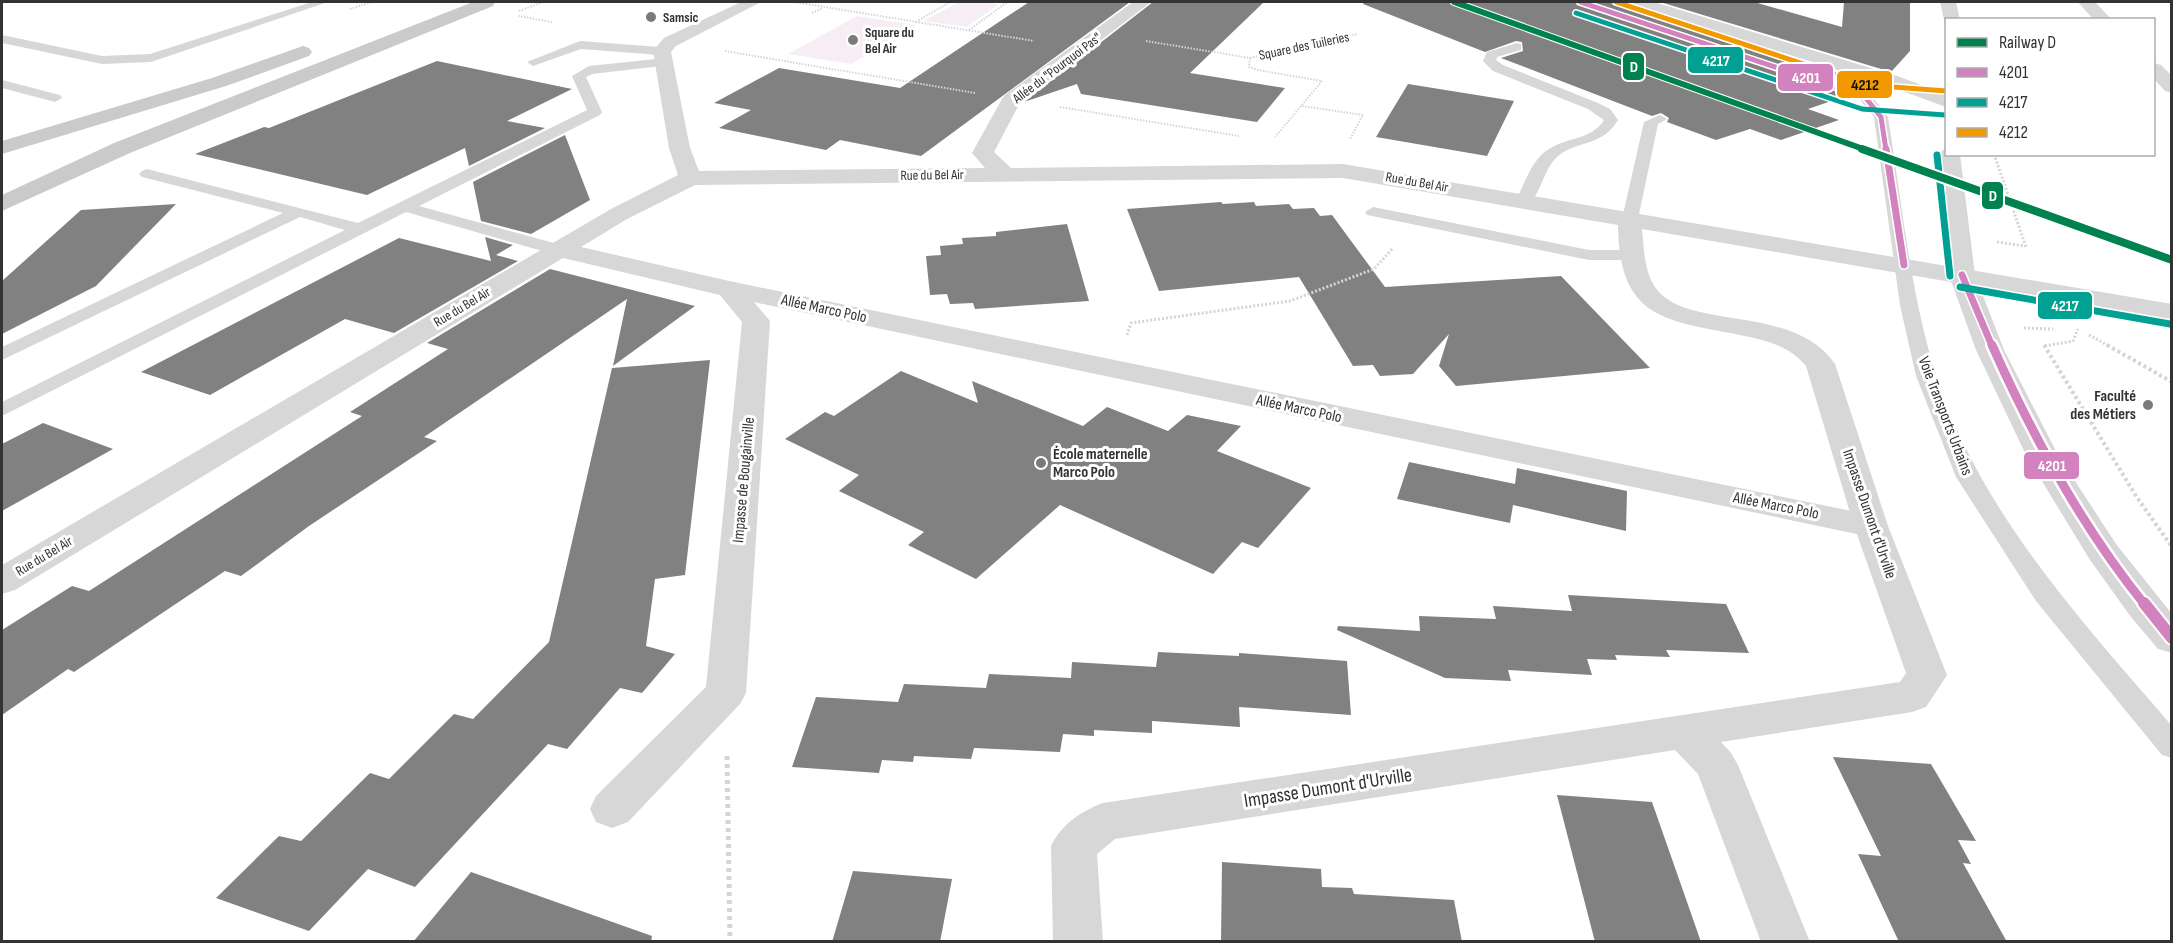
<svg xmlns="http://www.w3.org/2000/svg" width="2173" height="943" font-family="'Sofia Sans Condensed',sans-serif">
  <rect width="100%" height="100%" fill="#fff"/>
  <!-- green -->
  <g fill="#f7eef5">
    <polygon points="959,2 991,2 998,5 966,27 923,21"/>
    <polygon points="857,16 916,25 851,64 788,54"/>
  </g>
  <!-- building -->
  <g fill="#818181">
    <polygon points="1029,2 1130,2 921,156 840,140 826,150 719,128 751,110 714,103 779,68 900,88"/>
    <polygon points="1153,2 1264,2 1190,73 1285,88 1257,122 1081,94 1077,84 1024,102"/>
    <polygon points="1364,2 1628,2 1631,8 1878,85 1808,109 1839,120 1781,140 1750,129 1716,140 1667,122 1669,118 1661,113 1652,116 1501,58 1523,51 1522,42 1516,41 1485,52 1363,4"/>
    <polygon points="1660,2 1754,2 1842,27 1844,2 1910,2 1910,51 1891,72"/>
    <polygon points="437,61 572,89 507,121 545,128 469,166 465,148 367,195 195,154 264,127 269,128"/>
    <polygon points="1408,84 1514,101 1487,156 1376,137"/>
    <polygon points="565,135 590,200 531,234 481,221 473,182"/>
    <polygon points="1221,202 1223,204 1254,202 1256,206 1289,204 1293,209 1314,208 1320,216 1332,215 1385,287 1561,276 1650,368 1456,386 1439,366 1449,334 1413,374 1380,376 1373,365 1353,366 1299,277 1159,291 1127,209"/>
    <polygon points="176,204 96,286 2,334 2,281 81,210"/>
    <polygon points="1067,224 1089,301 975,309 973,303 950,304 947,294 930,295 926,256 941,255 940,246 963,244 962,238 996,236 996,232"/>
    <polygon points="485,237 513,245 496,255 518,261 394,333 345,319 210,395 141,372 399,238 491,261"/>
    <polygon points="550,269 695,306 613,366 627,299 424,437 437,441 309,526 241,576 225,571 74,672 68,669 2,715 2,630 72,586 89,591 362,416 350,412 448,349 427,343"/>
    <polygon points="710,360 685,575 655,579 646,646 675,654 642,693 620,688 567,749 548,744 415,887 368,869 309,931 216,898 279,836 301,841 370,773 389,779 454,714 473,719 549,642 612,368"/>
    <polygon points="901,371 978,403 972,381 1083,426 1107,407 1168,431 1187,415 1241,426 1217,451 1311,488 1258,548 1242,542 1213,574 1060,505 976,579 908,545 924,532 839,491 859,475 785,439 825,412 834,416"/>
    <polygon points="43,423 113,449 2,511 2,444"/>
    <polygon points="1409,462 1515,484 1517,468 1627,491 1626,531 1513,505 1510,523 1397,499"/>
    <polygon points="1568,595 1726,604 1749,653 1666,650 1670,657 1615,655 1617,660 1587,659 1592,675 1508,670 1511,681 1445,678 1337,630 1338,626 1420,631 1419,616 1496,619 1493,606 1572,611"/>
    <polygon points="1158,652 1239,656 1239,653 1347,661 1351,715 1239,707 1240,727 1152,721 1152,733 1094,730 1094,736 1063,734 1060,752 974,748 971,759 914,756 913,762 882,760 879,773 792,767 816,697 898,702 904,684 986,688 989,674 1071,678 1072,662 1156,667"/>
    <polygon points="1833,757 1931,764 1976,841 1958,840 1971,864 1963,863 2007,942 1899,942 1858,854 1881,856"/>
    <polygon points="1557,795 1652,802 1701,942 1595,942"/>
    <polygon points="1222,862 1321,869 1322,887 1352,888 1354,894 1454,900 1462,942 1221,942"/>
    <polygon points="853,871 952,879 940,942 832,942"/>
    <polygon points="471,872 652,936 651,942 413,942"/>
  </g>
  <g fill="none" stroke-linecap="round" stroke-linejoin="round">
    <!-- path-far3 -->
    <g stroke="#d5d5d5" stroke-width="2" stroke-dasharray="1.5 1.5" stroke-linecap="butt">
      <polyline points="794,2 1034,41"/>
      <polyline points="1580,2 1607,11"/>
      <polyline points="350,9 372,2"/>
      <polyline points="519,11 543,2"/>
      <polyline points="812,13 823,8"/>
      <polyline points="518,16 552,22"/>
      <polyline points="916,22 950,2"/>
      <polyline points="969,30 1006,3 1002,2"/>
      <polyline points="1146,41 1250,58 1249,67 1258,70 1322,81 1275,137"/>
      <polyline points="725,51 975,93"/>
      <polyline points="1250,58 1358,34"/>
      <polyline points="1302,106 1363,115 1350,139"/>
      <polyline points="1060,107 1239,136"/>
    </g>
    <!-- path-far2 -->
    <g stroke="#d5d5d5" stroke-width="3" stroke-dasharray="2 2" stroke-linecap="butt">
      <polyline points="1994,154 2026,247"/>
      <polyline points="1997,242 2025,246"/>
      <polyline points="2024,328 2053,329"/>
      <polyline points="1127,335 1131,323 1290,301 1374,269 1393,248"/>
      <polyline points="2089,335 2109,346"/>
      <polyline points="2045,346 2073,341 2078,329"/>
    </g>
    <!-- path-far1 -->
    <g stroke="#d5d5d5" stroke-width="4" stroke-dasharray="3 3" stroke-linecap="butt">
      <polyline points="2044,345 2136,496 2172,547"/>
      <polyline points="2107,345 2172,382"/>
    </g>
    <!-- path -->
    <polyline stroke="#d5d5d5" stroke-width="5" stroke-dasharray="4 4" stroke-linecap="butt" points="727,756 730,942"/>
    <!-- service -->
    <g fill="#d7d7d7" fill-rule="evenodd">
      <polygon points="312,2 328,2 151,62 102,64 2,43 2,35 102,56 150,54"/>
      <polygon points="746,2 759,2 753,5"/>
      <polygon points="580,41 660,47 666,51 660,55 581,49 533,66 527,62"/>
      <path d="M1517,43L1521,44V50L1497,57L1496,60L1503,65L1598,103L1610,109L1618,120C1601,149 1574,139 1555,159C1543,171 1539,202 1524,206L1516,201C1524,184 1532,159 1549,149C1567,137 1592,140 1604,120L1588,109L1493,71L1483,61L1487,52Z"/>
      <polygon points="665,58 670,59 670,65 592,74 586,77 602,112 600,115 419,206 565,246 568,250 565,254 553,254 406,212 2,416 2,402 345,230 300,217 2,360 2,347 283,213 142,177 139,174 142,171 147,169 358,223 587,110 572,76 589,66"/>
      <polygon points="2,80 60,95 62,98 55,102 2,88"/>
      <path d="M1865,93L1870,94L1888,117C1902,203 1910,292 1936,375C1980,512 2080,619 2172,726V758L2162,755L2036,601L1956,477L1916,376L1900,305L1874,117L1858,97Z"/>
      <polygon points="1660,115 1667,119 1658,124 1638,219 1636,223 1624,223 1622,219 1644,122"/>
      <polygon points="1373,207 1589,250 1631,250 1640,255 1631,260 1589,260 1367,215 1365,212"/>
    </g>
    <!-- pedestrian -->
    <g fill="#d7d7d7" fill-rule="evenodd">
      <polygon points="1133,2 1151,2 1019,103 1005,103 1002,99 1005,95"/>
      <polygon points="729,281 1871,515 1883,518 1888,526 1883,534 1871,537 720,295 716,289 720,283"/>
    </g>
    <!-- minor -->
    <g fill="#d7d7d7" fill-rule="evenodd">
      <path d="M741,2H761L676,46L671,52L690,148L699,171L985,168L972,153L1002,99L1005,95H1019L1022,99L994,152L1011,168L1343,164L2172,304V320L1642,229C1644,247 1644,271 1655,287C1685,332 1792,302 1835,364L1888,526L1947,675L1926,707L1912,712L1721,742L1731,753L1738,765L1810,942H1761L1698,774L1675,750L1115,839L1097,854L1103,942H1053L1051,846C1061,825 1081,811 1103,803L1900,682L1906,673L1854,526L1806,366C1791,348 1772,342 1750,337C1670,320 1619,324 1618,225L1343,178L695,185L627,219L581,247L738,283L770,321L746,693L740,704L628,822L612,828L596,822L590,809L596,796L706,687L742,322L720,295L563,258L15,590L2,594V565L611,209L678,175L669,148L653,51L664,38Z"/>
      <polygon points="1630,2 1654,2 1897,76 1946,94 1946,107 1883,84 1632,6"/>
      <polygon points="2078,2 2095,2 2112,20 2094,20"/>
      <polygon points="2154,63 2161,65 2172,76 2172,93 2165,91 2154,79"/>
    </g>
    <!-- tertiary -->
    <g fill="#d7d7d7" fill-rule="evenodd">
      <polygon points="1940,2 1956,2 1960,20 1946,20 1945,24"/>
      <polygon points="1946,148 1946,154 1960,154 1975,275 2004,350 2058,455 2116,544 2172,614 2172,653 2158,649 2131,617 2090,560 2026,455 1976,350 1949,275 1938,154"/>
    </g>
    <!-- primary -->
    <g fill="#cacaca" fill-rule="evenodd">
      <polygon points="473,2 495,2 493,6 130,153 2,211 2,195 114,143"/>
      <polygon points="303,46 309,48 312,52 309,56 226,86 2,154 2,141 212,78"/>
    </g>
    <!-- bus-1-far3 casing -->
    <g stroke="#fff" stroke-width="8">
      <polyline id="bus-1-far3" points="1580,2 1865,97 1881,117 1886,150"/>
    </g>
    <!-- bus-1-far2 casing -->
    <g stroke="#fff" stroke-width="10">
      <g id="bus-1-far2">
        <polyline points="1886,149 1904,265"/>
        <polyline points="1962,275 1992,346"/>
      </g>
    </g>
    <!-- bus-1-far1 casing -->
    <g stroke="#fff" stroke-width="14">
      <path id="bus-1-far1" d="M1992,345C2033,437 2081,526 2145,605"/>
    </g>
    <!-- bus-1 casing -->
    <g stroke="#fff" stroke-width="16">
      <polyline id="bus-1" points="2144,603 2172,638"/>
    </g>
    <!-- bus-2-far1 casing -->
    <g stroke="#fff" stroke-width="8">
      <polyline id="bus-2-far1" points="1576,13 1862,109 1945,115"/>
    </g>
    <!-- bus-2 casing -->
    <g stroke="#fff" stroke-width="10">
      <g id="bus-2">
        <polyline points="1937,155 1950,276"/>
        <polyline points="1960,287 2170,324"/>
      </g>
    </g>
    <!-- bus-3 casing -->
    <g stroke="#fff" stroke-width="8">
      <polyline id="bus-3" points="1616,2 1867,85 1946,91"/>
    </g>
    <!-- bus-1-far3 -->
    <use href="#bus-1-far3" stroke="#d282be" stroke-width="5"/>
    <!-- bus-1-far2 -->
    <use href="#bus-1-far2" stroke="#d282be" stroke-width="7"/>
    <!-- bus-1-far1 -->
    <use href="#bus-1-far1" stroke="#d282be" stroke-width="9"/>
    <!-- bus-1 -->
    <use href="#bus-1" stroke="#d282be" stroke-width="12"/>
    <!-- bus-2-far1 -->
    <use href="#bus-2-far1" stroke="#00a092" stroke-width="5"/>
    <!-- bus-2 -->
    <use href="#bus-2" stroke="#00a092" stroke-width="7"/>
    <!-- bus-3 -->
    <use href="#bus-3" stroke="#f39900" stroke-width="5"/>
    <!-- rail-1-far1 casing -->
    <g stroke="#fff" stroke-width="8">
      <polyline id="rail-1-far1" points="1454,2 1866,150"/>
    </g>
    <!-- rail-1 casing -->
    <g stroke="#fff" stroke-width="12">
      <polyline id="rail-1" points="1862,149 2172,260"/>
    </g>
    <!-- rail-1-far1 -->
    <use href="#rail-1-far1" stroke="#00824e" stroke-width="6"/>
    <!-- rail-1 -->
    <use href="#rail-1" stroke="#00824e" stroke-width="8"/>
  </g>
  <!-- markers -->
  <g fill="#7a7a7a" stroke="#fff" stroke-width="2">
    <circle cx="651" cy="17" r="6"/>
    <circle cx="853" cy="40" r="6"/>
    <circle cx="2148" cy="405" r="6"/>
    <circle cx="1041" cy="463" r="6"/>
  </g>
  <g text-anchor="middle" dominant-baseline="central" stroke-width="6" stroke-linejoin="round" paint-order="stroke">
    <!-- far-poi labels -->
    <g font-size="14" font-weight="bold" fill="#333" stroke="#fff" text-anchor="start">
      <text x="663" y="17">Samsic</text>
      <text x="865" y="32">Square du<tspan x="865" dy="16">Bel Air</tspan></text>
    </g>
    <!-- far-street labels -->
    <g font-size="14" fill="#333" stroke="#fff">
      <text transform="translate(1304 46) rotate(-12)">Square des Tuileries</text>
      <text transform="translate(1057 68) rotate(-37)">Allée du "Pourquoi Pas"</text>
      <text transform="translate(932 175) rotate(-1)">Rue du Bel Air</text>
      <text transform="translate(1417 182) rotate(10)">Rue du Bel Air</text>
      <text transform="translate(462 307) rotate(-31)">Rue du Bel Air</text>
      <text transform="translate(44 556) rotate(-31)">Rue du Bel Air</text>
    </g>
    <!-- street labels -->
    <g font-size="16" fill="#333" stroke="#fff">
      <text transform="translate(824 309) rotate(12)">Allée Marco Polo</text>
      <text transform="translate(1299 409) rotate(12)">Allée Marco Polo</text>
      <text transform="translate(1945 416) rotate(69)">Voie Transports Urbains</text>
      <text transform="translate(744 480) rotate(-85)">Impasse de Bougainville</text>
      <text transform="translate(1776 506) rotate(11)">Allée Marco Polo</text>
      <text transform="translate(1869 514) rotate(71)">Impasse Dumont d'Urville</text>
    </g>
    <!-- poi labels -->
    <g font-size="16" font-weight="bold" fill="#333" stroke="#fff" text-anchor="end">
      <text x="2136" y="396">Faculté<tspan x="2136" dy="18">des Métiers</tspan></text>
      <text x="1053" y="454" text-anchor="start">École maternelle<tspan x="1053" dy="18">Marco Polo</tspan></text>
    </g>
    <!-- near-street labels -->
    <g font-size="20" fill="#333" stroke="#fff">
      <text transform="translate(1328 788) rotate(-9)">Impasse Dumont d'Urville</text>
    </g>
  </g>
  <g stroke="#fff" stroke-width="2">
    <rect x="1687" y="46" width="57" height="28" rx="6" fill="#00a092"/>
    <rect x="1622" y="52" width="23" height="29" rx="6" fill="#00824e"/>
    <rect x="1777" y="63" width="57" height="29" rx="6" fill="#d282be"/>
    <rect x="1836" y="70" width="57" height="29" rx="6" fill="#f39900"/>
    <rect x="1981" y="181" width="23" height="29" rx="6" fill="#00824e"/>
    <rect x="2037" y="291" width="56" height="29" rx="6" fill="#00a092"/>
    <rect x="2023" y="451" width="57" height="29" rx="6" fill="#d282be"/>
  </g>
  <g font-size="16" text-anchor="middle" font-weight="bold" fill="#fff">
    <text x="1716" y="66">4217</text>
    <text x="1634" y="72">D</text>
    <text x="1806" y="83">4201</text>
    <text x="1993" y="201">D</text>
    <text x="2065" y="311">4217</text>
    <text x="2052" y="471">4201</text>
  </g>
  <g font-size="16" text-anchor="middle" font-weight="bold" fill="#111">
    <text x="1865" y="90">4212</text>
  </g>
  <!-- border -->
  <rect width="2173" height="943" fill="none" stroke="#333333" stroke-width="6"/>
  <!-- legend -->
  <rect x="1945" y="18" width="210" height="138" fill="#ffffff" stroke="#adadad" stroke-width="1.5"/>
  <rect x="1957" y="38" width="30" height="9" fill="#00824e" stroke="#adadad" stroke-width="1.5"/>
  <text x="1999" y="48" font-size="18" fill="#333333">Railway D</text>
  <rect x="1957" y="68" width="30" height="9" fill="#d282be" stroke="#adadad" stroke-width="1.5"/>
  <text x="1999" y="78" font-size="18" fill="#333333">4201</text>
  <rect x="1957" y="98" width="30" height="9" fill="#00a092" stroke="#adadad" stroke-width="1.5"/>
  <text x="1999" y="108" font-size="18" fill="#333333">4217</text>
  <rect x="1957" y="128" width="30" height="9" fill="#f39900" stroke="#adadad" stroke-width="1.5"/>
  <text x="1999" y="138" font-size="18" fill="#333333">4212</text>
</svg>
